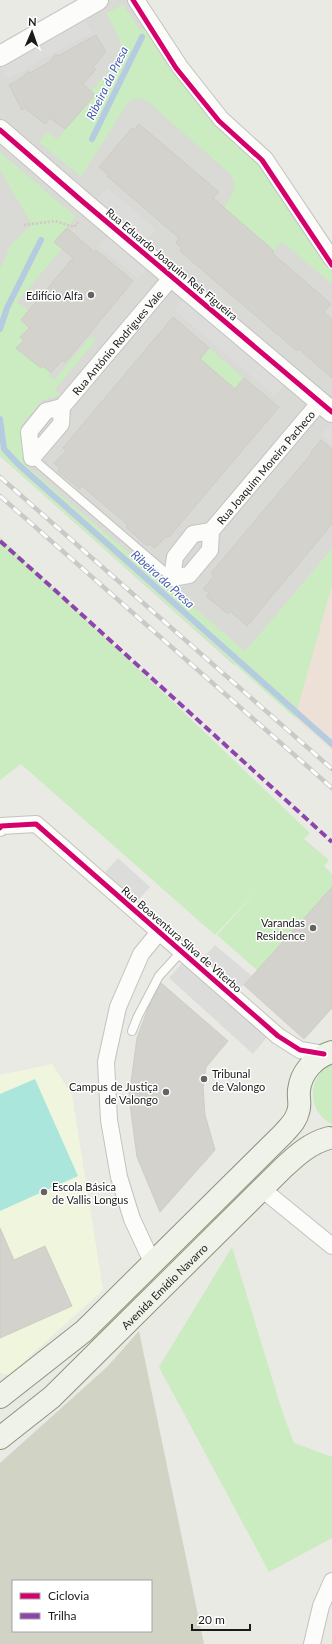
<svg xmlns="http://www.w3.org/2000/svg" width="332" height="1644" font-family="Lato,sans-serif">
  <rect width="100%" height="100%" fill="#eaeae4"/>
  <!-- residential -->
  <polygon fill="#d9d9d5" points="98,0 136,0 332,259 332,549 234,665 0,456 0,56"/>
  <!-- commercial -->
  <polygon fill="#ede0d7" points="332,585 332,750 295,718"/>
  <!-- education -->
  <polygon fill="#f0f6dd" points="52,1064 72,1095 103,1290 9,1375 0,1373 0,1075"/>
  <!-- construction -->
  <path fill="#d1d4c5" fill-rule="evenodd" d="M139,1331L204,1644H0V1463L107,1367ZM13,1581H151V1631H13Z"/>
  <!-- grass -->
  <g fill="#cbebc0">
    <path d="M123,4L140,30L146,26L166,62L212,117L254,158L265,172L296,222L332,272V284L282,242L274,251L224,207C232,197 239,186 230,174L147,101C138,98 134,97 127,104L81,177L39,142L47,132L57,139L94,95L91,91L118,61L122,52L119,37L106,14Z"/>
    <polygon points="0,152 76,217 54,242 62,249 17,302 28,310 21,320 29,328 21,337 24,340 17,348 41,368 43,366 51,373 49,376 54,380 91,336 96,340 55,389 61,395 43,400 22,424 24,464 245,651 332,549 332,585 295,718 0,456 0,269 8,252 7,250 22,233 32,225 0,170"/>
    <polygon points="209,348 244,378 235,389 200,359"/>
    <polygon points="0,537 310,833 304,839 329,860 324,866 332,874 332,887 257,970 217,935 263,884 215,935 21,764 0,780"/>
    <path d="M332,1065V1124C307,1112 306,1076 332,1065Z"/>
    <polygon points="232,1247 283,1414 294,1443 332,1457 332,1538 269,1572 159,1367"/>
  </g>
  <!-- pitch -->
  <polygon fill="#abe6dc" points="35,1079 78,1176 0,1211 0,1094"/>
  <!-- parking -->
  <g fill="#dcdcda">
    <polygon points="80,10 92,32 7,79 0,67 0,56"/>
    <polygon points="107,188 156,229 139,249 154,261 138,279 99,246 114,228 90,207"/>
    <polygon points="189,292 291,377 275,396 174,310"/>
    <polygon points="332,423 332,445 321,435"/>
    <polygon points="118,858 150,887 131,908 99,879"/>
    <polygon points="215,945 252,976 244,985 230,994 272,1031 253,1054 169,978 187,957 196,965"/>
  </g>
  <g fill="none" stroke-linecap="round" stroke-linejoin="round">
    <!-- stream -->
    <g stroke="#b4cbe0" stroke-width="6">
      <polyline points="92,139 142,37"/>
      <polyline points="0,329 7,308 41,240"/>
      <polyline points="0,419 4,449 19,465 332,744"/>
    </g>
  </g>
  <!-- building -->
  <g fill="#d3d2cc" stroke="#cdccc5">
    <polygon points="96,35 106,52 93,67 96,69 83,84 95,95 65,129 50,118 45,124 25,108 22,110 9,85 23,77 28,71 30,73 51,61 56,54 58,56"/>
    <polygon points="139,124 219,192 213,198 274,251 272,253 331,304 324,312 332,319 332,378 299,349 297,351 180,251 182,248 176,243 179,238 107,176 108,174 99,167 132,128 134,130"/>
    <polygon points="67,228 94,252 96,250 133,281 65,363 62,360 51,373 43,366 41,368 16,348 24,340 20,337 29,328 21,320 73,258 54,242"/>
    <polygon points="173,317 209,348 200,359 235,389 244,378 279,407 168,538 166,536 155,548 149,544 147,546 126,527 128,525 82,486 80,489 58,471 60,468 54,463 66,451 63,448"/>
    <polygon points="321,440 332,449 332,524 247,626 230,611 228,614 206,596 209,593 203,589 214,576 211,573 312,453 311,452"/>
    <polygon points="332,887 332,1008 304,1039 244,985"/>
    <polygon points="161,983 228,1041 206,1067 203,1088 205,1115 215,1150 160,1212 137,1157 129,1097 137,1038 149,1006"/>
    <polygon points="0,1228 14,1260 45,1246 72,1306 0,1338"/>
  </g>
  <g fill="none" stroke-linecap="round" stroke-linejoin="round">
    <!-- service casing -->
    <g stroke="#c2c2c0" stroke-width="10">
      <g id="service">
        <polyline points="32,458 172,578"/>
        <polyline points="132,1031 138,1016 159,976 181,952"/>
      </g>
    </g>
    <!-- minor casing -->
    <g stroke="#c2c2c0" stroke-width="18">
      <g id="minor">
        <polyline points="136,0 180,67 221,119 265,159 332,259"/>
        <path id="s1" d="M62,407L172,277"/>
        <polygon points="62,407 61,424 32,458 29,432 46,411"/>
        <path id="s2" d="M211,531L320,402"/>
        <polygon points="211,531 210,550 189,575 172,578 175,557 193,534"/>
        <polyline points="0,828 1,826 36,824 278,1036 300,1050 324,1054"/>
        <polyline points="262,1189 332,1246"/>
        <polyline points="153,1264 132,1219 119,1177 109,1120 106,1062 118,1007 141,954 159,932"/>
        <polyline points="312,1644 321,1606 332,1581"/>
      </g>
    </g>
    <!-- tertiary casing -->
    <g stroke="#c2c2c0" stroke-width="22">
      <g id="tertiary">
        <polyline points="0,56 98,0"/>
        <polyline points="0,130 82,201 332,412"/>
      </g>
    </g>
    <!-- secondary casing -->
    <g stroke="#8c957c" stroke-width="24">
      <g id="secondary">
        <path d="M0,1397L84,1331L284,1133C290,1126 296,1121 298,1112C301,1105 298,1098 299,1090C301,1072 315,1057 332,1052"/>
        <path id="s3" d="M0,1438L52,1397L283,1168C297,1155 310,1143 329,1138"/>
      </g>
    </g>
    <!-- path -->
    <polyline stroke="#d2c7c1" stroke-width="2.5" stroke-dasharray="2 2" stroke-linecap="butt" points="24,225 55,221 74,227 78,222"/>
    <!-- service -->
    <use href="#service" stroke="#fcfcfb" stroke-width="8"/>
    <!-- minor -->
    <use href="#minor" stroke="#fcfcfb" stroke-width="16"/>
    <!-- tertiary -->
    <use href="#tertiary" stroke="#fcfcfb" stroke-width="20"/>
    <!-- secondary -->
    <use href="#secondary" stroke="#eff2e8" stroke-width="22"/>
    <!-- rail casing -->
    <g stroke="#c9c9c8" stroke-width="4.5">
      <g id="rail">
        <polyline points="0,477 332,769"/>
        <polyline points="0,496 332,788"/>
      </g>
    </g>
    <!-- rail -->
    <use href="#rail" stroke="#fff" stroke-width="3" stroke-dasharray="9" stroke-linecap="butt"/>
    <!-- quiet -->
    <polyline stroke="#8e44ad" stroke-width="4" stroke-dasharray="8 4" stroke-linecap="butt" points="0,541 57,592 332,842"/>
    <!-- cycleway casing -->
    <g stroke="#fff" stroke-width="8">
      <g id="cycleway">
        <polyline points="133,0 176,68 219,121 262,160 332,265"/>
        <polyline points="0,130 82,201 332,412"/>
        <polyline points="0,828 1,826 36,824 278,1036 300,1050 324,1054"/>
      </g>
    </g>
    <!-- cycleway -->
    <use href="#cycleway" stroke="#d6006c" stroke-width="5"/>
  </g>
  <!-- markers -->
  <g fill="#636361" stroke="#fff" stroke-width="1.5">
    <circle cx="91" cy="295" r="4"/>
    <circle cx="313" cy="928" r="4"/>
    <circle cx="204" cy="1079" r="4"/>
    <circle cx="166" cy="1092" r="4"/>
    <circle cx="44" cy="1192" r="4"/>
  </g>
  <g text-anchor="middle" dominant-baseline="central" stroke-width="3" stroke-linejoin="round" paint-order="stroke">
    <!-- street labels -->
    <g font-size="11" fill="#1b1b1b" stroke="#fff">
      <text transform="translate(172 264) rotate(40)">Rua Eduardo Joaquim Reis Figueira</text>
      <text stroke="none"><textPath href="#s1" startOffset="85">Rua António Rodrigues Vale</textPath></text>
      <text stroke="none"><textPath href="#s2" startOffset="84">Rua Joaquim Moreira Pacheco</textPath></text>
      <text transform="translate(182 939) rotate(41)">Rua Boaventura Silva de Viterbo</text>
      <text stroke="none"><textPath href="#s3" startOffset="224">Avenida Emídio Navarro</textPath></text>
    </g>
    <!-- poi labels -->
    <g font-size="11" fill="#1b1b1b" stroke="#fff" text-anchor="end">
      <text x="83" y="295">Edifício Alfa</text>
      <text x="305" y="922">Varandas<tspan x="305" dy="13">Residence</tspan></text>
      <text x="212" y="1073" text-anchor="start">Tribunal<tspan x="212" dy="13">de Valongo</tspan></text>
      <text x="158" y="1086">Campus de Justiça<tspan x="158" dy="13">de Valongo</tspan></text>
      <text x="52" y="1186" text-anchor="start">Escola Básica<tspan x="52" dy="13">de Vallis Longus</tspan></text>
    </g>
    <!-- water labels -->
    <g font-size="12" font-style="italic" fill="#435caf" stroke="#fff">
      <text transform="translate(107 83) rotate(-64)">Ribeira da Presa</text>
      <text transform="translate(163 579) rotate(42)">Ribeira da Presa</text>
    </g>
  </g>
  <!-- legend -->
  <rect x="12" y="1580" width="140" height="52" fill="#ffffff" stroke="#a4a4a4"/>
  <rect x="20" y="1593" width="20" height="6" fill="#d6006c" stroke="#a4a4a4"/>
  <text x="48" y="1600" font-size="12" fill="#1b1b1b">Ciclovia</text>
  <rect x="20" y="1613" width="20" height="6" fill="#8e44ad" stroke="#a4a4a4"/>
  <text x="48" y="1620" font-size="12" fill="#1b1b1b">Trilha</text>
  <!-- north arrow -->
  <g transform="translate(32 32) rotate(2)" stroke="#ffffff" stroke-width="3" paint-order="stroke">
  <path d="M0-3L7 15L0 10L-7 15Z" fill="#1b1b1b"/>
  <text y="-6" font-size="11" font-weight="bold" text-anchor="middle" fill="#1b1b1b">N</text>
  </g>
  <!-- scale -->
  <path d="M192 1624v6h58v-6" fill="none" stroke="#1b1b1b" stroke-width="2"/>
  <text x="198" y="1624" font-size="12" fill="#1b1b1b" stroke="#ffffff" stroke-width="3" paint-order="stroke">20 m</text>
</svg>
